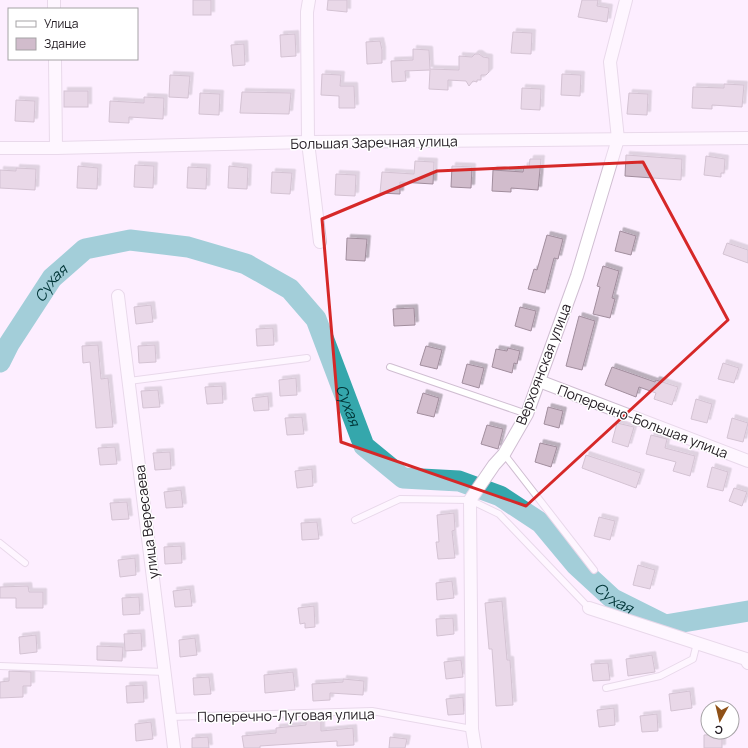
<svg xmlns="http://www.w3.org/2000/svg" width="748" height="748" font-family="Manrope,sans-serif">
  <defs>
    <filter id="shadow"><feDropShadow dx="3.5" dy="-3.5" stdDeviation="0" flood-color="#0004"/></filter>
  </defs>
  <rect width="100%" height="100%" fill="#fdeeff"/>
  <g fill="none" stroke-linecap="round" stroke-linejoin="round">
    <!-- river -->
    <path stroke="#35a7ac" stroke-width="21" id="s1" d="M0,362L9,344L52,278L85,249L130,240L188,247L246,264L290,289L316,319L364,446L403,478L459,481L500,496L541,523L576,565L613,599L665,625L748,611"/>
  </g>
  <!-- building -->
  <g fill="#d1bccc" stroke="#a18d9d" filter="url(#shadow)">
    <rect x="193" y="0" width="18" height="15"/>
    <polygon points="328,0 347,0 347,12 327,10"/>
    <polygon points="582,0 598,0 597,6 609,8 607,22 578,17"/>
    <polygon points="513,32 532,33 531,54 511,53"/>
    <polygon points="295,34 296,56 281,57 280,35"/>
    <polygon points="380,41 382,50 382,63 367,64 366,42"/>
    <polygon points="244,44 245,65 233,66 231,45"/>
    <polygon points="413,49 429,50 430,69 459,70 459,56 472,57 475,54 479,54 483,57 489,58 489,72 486,75 481,75 481,80 477,80 477,82 473,81 469,86 466,81 448,80 448,90 429,89 430,70 405,71 406,81 392,82 391,61 413,60"/>
    <polygon points="322,74 341,75 340,86 354,86 355,108 339,108 339,96 321,95"/>
    <polygon points="562,74 581,75 580,96 561,95"/>
    <polygon points="170,75 190,76 188,98 169,97"/>
    <polygon points="724,84 744,85 742,107 712,105 712,109 692,108 693,87 724,88"/>
    <polygon points="522,88 541,89 540,110 521,109"/>
    <rect x="64" y="91" width="24" height="16"/>
    <polygon points="242,92 291,93 289,114 240,113"/>
    <polygon points="200,93 220,94 219,115 199,114"/>
    <polygon points="629,93 648,94 647,115 627,114"/>
    <polygon points="144,97 164,98 163,119 129,117 129,123 109,122 110,101 144,103"/>
    <polygon points="16,100 35,101 34,122 15,121"/>
    <polygon points="626,155 682,159 681,180 625,176"/>
    <polygon points="706,156 725,159 724,173 721,173 721,177 704,175"/>
    <polygon points="530,159 541,159 538,190 511,188 511,192 492,191 493,170 523,172 524,166 529,167"/>
    <polygon points="415,161 434,162 433,184 400,182 400,194 380,193 382,172 414,174"/>
    <polygon points="135,165 154,166 153,188 134,187"/>
    <polygon points="78,166 98,168 97,189 77,188"/>
    <polygon points="229,166 248,168 247,189 228,188"/>
    <polygon points="452,166 472,167 471,188 451,187"/>
    <polygon points="188,167 207,168 206,189 187,188"/>
    <polygon points="16,168 36,169 35,190 0,188 0,170 16,171"/>
    <polygon points="272,172 292,173 290,194 271,193"/>
    <polygon points="336,174 356,175 355,196 335,195"/>
    <polygon points="620,231 636,236 631,255 615,251"/>
    <polygon points="547,235 563,239 558,259 554,258 545,293 528,289 534,269 537,270"/>
    <polygon points="347,238 367,239 365,261 346,260"/>
    <polygon points="727,243 748,250 748,263 723,254"/>
    <polygon points="603,266 619,271 612,298 615,299 610,318 593,314 600,287 597,286"/>
    <polygon points="151,305 153,322 136,324 134,307"/>
    <polygon points="520,307 536,311 531,331 515,326"/>
    <polygon points="414,308 415,325 394,326 393,309"/>
    <polygon points="579,316 595,321 582,370 566,366"/>
    <polygon points="273,328 274,345 257,346 256,329"/>
    <polygon points="98,345 101,379 108,378 113,427 96,428 90,362 83,363 82,346"/>
    <polygon points="155,345 156,362 139,363 138,346"/>
    <polygon points="426,346 442,350 437,369 420,365"/>
    <polygon points="508,348 520,351 517,364 514,363 512,373 492,367 496,349 507,351"/>
    <polygon points="723,363 739,368 734,383 718,379"/>
    <polygon points="467,364 484,368 479,388 462,383"/>
    <polygon points="612,367 655,382 656,380 678,387 672,405 654,399 656,393 639,387 636,397 605,385"/>
    <polygon points="296,378 297,395 280,396 279,380"/>
    <polygon points="222,386 223,403 207,404 205,387"/>
    <polygon points="158,390 160,407 143,408 141,391"/>
    <polygon points="423,393 439,398 434,417 417,413"/>
    <polygon points="268,396 269,410 254,411 252,398"/>
    <polygon points="696,399 712,404 707,423 691,419"/>
    <polygon points="548,407 563,411 559,428 544,424"/>
    <polygon points="302,417 304,434 287,435 285,418"/>
    <polygon points="732,418 748,423 743,442 727,438"/>
    <polygon points="617,423 634,427 628,447 612,442"/>
    <polygon points="487,425 503,429 498,449 481,444"/>
    <polygon points="651,435 667,439 665,448 695,456 690,476 673,471 676,462 646,454"/>
    <polygon points="540,443 557,447 551,467 535,462"/>
    <polygon points="115,447 117,464 100,465 98,448"/>
    <polygon points="170,452 171,469 155,470 153,453"/>
    <polygon points="586,455 641,473 636,488 582,468"/>
    <polygon points="712,467 728,472 723,491 707,487"/>
    <polygon points="312,469 313,486 297,488 295,471"/>
    <polygon points="734,488 747,492 742,506 729,501"/>
    <polygon points="181,490 183,507 166,508 164,492"/>
    <polygon points="127,502 129,519 112,520 110,503"/>
    <polygon points="454,513 455,530 452,531 455,558 438,559 436,542 439,542 437,515"/>
    <polygon points="599,517 615,521 610,540 594,536"/>
    <polygon points="317,522 319,539 302,540 301,523"/>
    <polygon points="181,546 182,563 165,564 164,547"/>
    <polygon points="135,558 136,575 120,577 118,560"/>
    <polygon points="638,565 655,570 650,589 633,585"/>
    <polygon points="452,581 454,598 437,600 436,583"/>
    <polygon points="28,586 29,592 43,592 43,608 16,608 16,598 0,598 0,587"/>
    <polygon points="190,589 192,606 175,607 173,591"/>
    <polygon points="139,597 140,614 123,615 122,598"/>
    <polygon points="502,601 507,660 510,660 513,705 496,706 492,649 489,649 485,603"/>
    <polygon points="314,606 315,627 305,628 305,623 300,624 298,608"/>
    <polygon points="453,618 454,634 437,636 436,619"/>
    <polygon points="141,633 142,650 125,651 124,634"/>
    <polygon points="36,635 37,652 20,654 19,637"/>
    <polygon points="195,638 197,655 180,657 179,640"/>
    <polygon points="97,646 123,647 122,661 97,660"/>
    <polygon points="652,655 655,672 628,676 626,659"/>
    <polygon points="461,660 463,677 446,679 444,662"/>
    <polygon points="608,663 610,680 593,681 591,664"/>
    <polygon points="9,671 31,672 31,686 23,686 23,697 0,698 0,682 9,681"/>
    <polygon points="293,672 295,690 265,693 264,675"/>
    <polygon points="209,677 211,694 194,695 193,678"/>
    <polygon points="343,679 364,681 363,695 330,693 330,700 313,701 312,684 343,682"/>
    <polygon points="143,685 144,702 127,703 126,686"/>
    <polygon points="690,691 692,708 671,711 669,694"/>
    <polygon points="463,697 464,714 448,715 446,699"/>
    <polygon points="614,708 615,725 599,727 597,710"/>
    <polygon points="657,714 658,731 642,732 640,716"/>
    <polygon points="321,719 321,731 353,728 354,745 337,746 337,741 260,746 260,748 244,748 242,736 276,733 276,728 306,725 306,720"/>
    <polygon points="151,722 153,739 136,741 135,724"/>
    <polygon points="722,734 722,748 704,748 704,735"/>
    <polygon points="208,737 209,748 192,748 192,738"/>
    <polygon points="390,737 407,739 405,748 389,748"/>
  </g>
  <g fill="none" stroke-linecap="round" stroke-linejoin="round">
    <!-- lane casing -->
    <g stroke="#d0bed2" stroke-width="8">
      <g id="lane">
        <polyline points="390,367 527,414"/>
        <polyline points="129,381 307,358"/>
        <polyline points="504,454 594,570"/>
        <polyline points="355,520 400,499 470,500 499,514 589,608"/>
        <polyline points="0,543 25,563"/>
        <polyline points="0,666 165,672"/>
        <polyline points="606,688 660,676 693,659 697,643"/>
        <polyline points="170,717 372,711 472,729"/>
      </g>
    </g>
    <!-- street casing -->
    <g stroke="#d0bed2" stroke-width="14">
      <g id="street">
        <polyline points="54,0 54,9"/>
        <polyline points="309,0 307,12 308,142 320,242"/>
        <polyline points="55,59 56,148"/>
        <polyline points="0,148 56,148 308,142 748,138"/>
        <polyline points="118,296 174,748"/>
        <polyline points="539,381 748,461"/>
        <polyline points="589,608 746,659 748,663"/>
        <polyline points="475,748 472,729 470,500 494,465 504,454 527,414 577,276 618,139 610,62 626,0"/>
      </g>
    </g>
    <!-- lane -->
    <use href="#lane" stroke="#fff" stroke-width="6"/>
    <!-- street -->
    <use href="#street" stroke="#fff" stroke-width="12"/>
  </g>
  <!-- marked area -->
  <path d="M0 0H748V748H0ZM643,162L728,320L526,506L341,442L322,219L437,171Z" fill="#fdeeff" fill-opacity=".55" fill-rule="evenodd"/>
  <path fill="none" stroke="#d62828" stroke-width="3" stroke-linejoin="round" d="M643,162L728,320L526,506L341,442L322,219L437,171Z"/>
  <g text-anchor="middle" dominant-baseline="central" stroke-width="3" stroke-linejoin="round" paint-order="stroke">
    <!-- street labels -->
    <g font-size="14" fill="#211a21" stroke="#fff">
      <text transform="translate(374 142) rotate(-1)">Большая Заречная улица</text>
      <text transform="translate(543 364) rotate(-69)">Верхоянская улица</text>
      <text transform="translate(643 421) rotate(21)">Поперечно-Большая улица</text>
      <text transform="translate(146 522) rotate(-97)">улица Вересаева</text>
      <text transform="translate(286 715) rotate(-1)">Поперечно-Луговая улица</text>
    </g>
    <!-- water labels -->
    <g font-size="15" font-style="italic" fill="#003537" stroke="#fff">
      <text stroke="none"><textPath href="#s1" startOffset="94">Сухая</textPath></text>
      <text stroke="none"><textPath href="#s1" startOffset="490">Сухая</textPath></text>
      <text stroke="none"><textPath href="#s1" startOffset="838">Сухая</textPath></text>
    </g>
  </g>
  <!-- legend -->
  <rect x="8" y="8" width="130" height="52" fill="#ffffff" stroke="#a6a3a6"/>
  <rect x="16" y="21" width="20" height="6" fill="#ffffff" stroke="#a6a3a6"/>
  <text x="44" y="28" font-size="12" fill="#211a21">Улица</text>
  <rect x="16" y="38" width="20" height="12" fill="#d1bccc" stroke="#a6a3a6"/>
  <text x="44" y="48" font-size="12" fill="#211a21">Здание</text>
  <!-- north arrow -->
  <g transform="translate(720 720) rotate(188)"><circle r="19" fill="#ffffff" stroke="#a6a3a6"/>
  <path d="M0-3L7 15L0 10L-7 15Z" fill="#8f5117"/>
  <text y="-6" font-size="11" font-weight="bold" text-anchor="middle" fill="#211a21">С</text>
  </g>
</svg>
